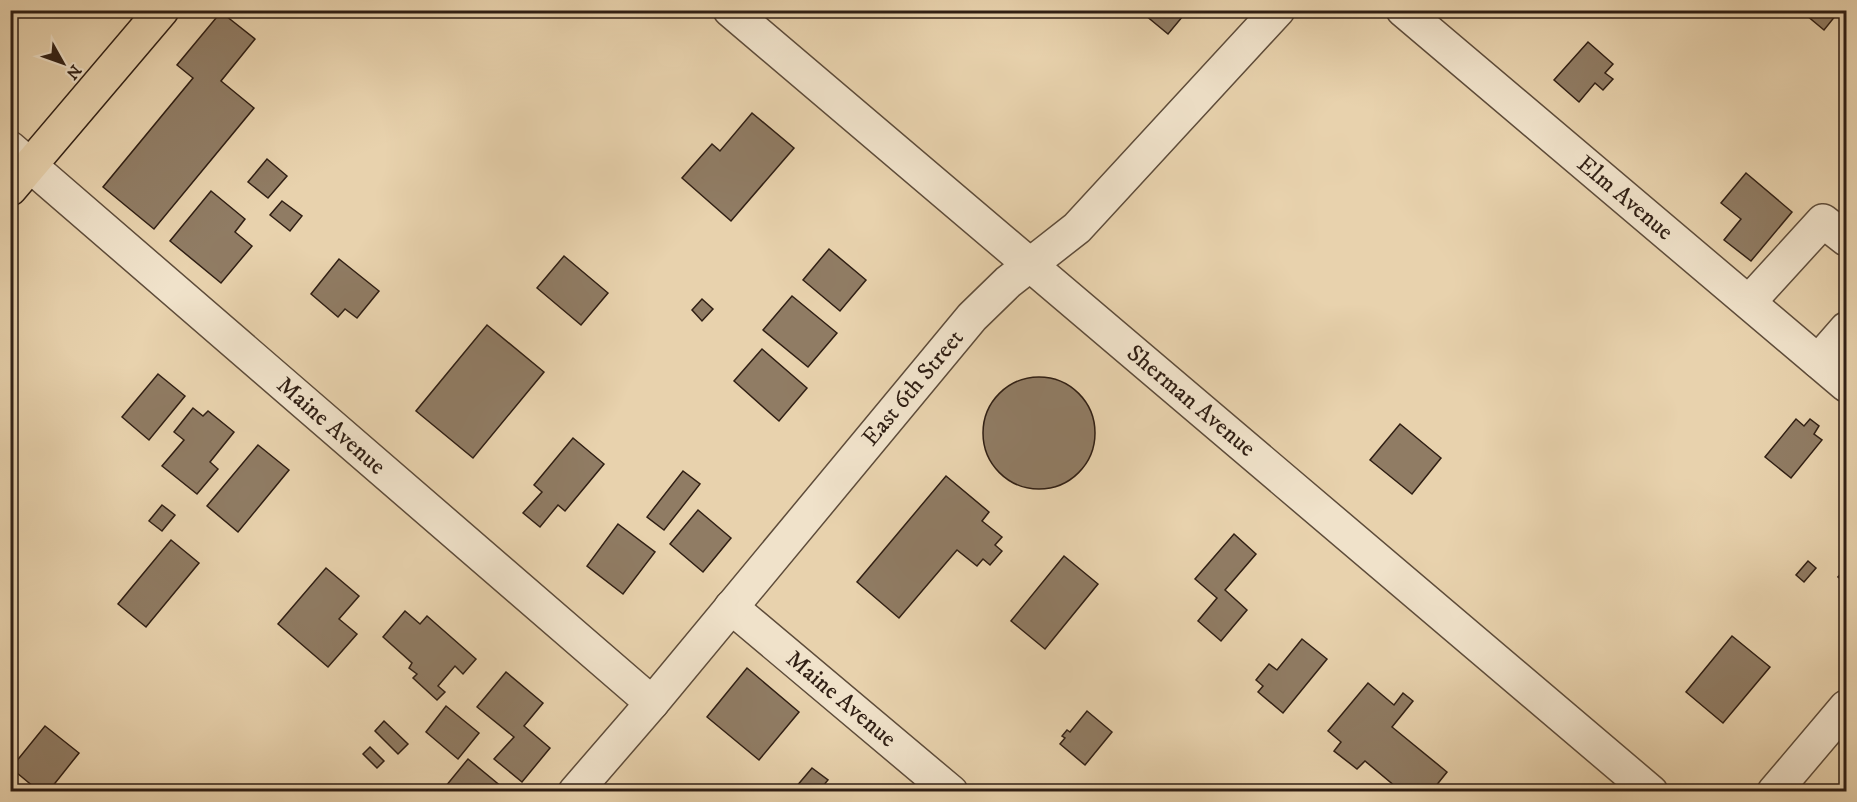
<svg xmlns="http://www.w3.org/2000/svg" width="1857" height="802" font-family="'IM FELL DW Pica',serif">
  <rect width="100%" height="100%" fill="#e8d2ad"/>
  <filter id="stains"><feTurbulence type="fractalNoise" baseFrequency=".00333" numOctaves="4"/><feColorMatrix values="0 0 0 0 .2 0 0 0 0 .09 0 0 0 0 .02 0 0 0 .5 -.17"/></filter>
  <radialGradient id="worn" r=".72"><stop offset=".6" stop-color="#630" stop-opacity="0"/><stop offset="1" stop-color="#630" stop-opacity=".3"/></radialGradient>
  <!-- building -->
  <g fill="#907c64" stroke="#301f14" stroke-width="1.5">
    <polygon points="1139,10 1188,10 1168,34"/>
    <polygon points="1800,10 1846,10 1846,19 1844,22 1836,15 1824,30"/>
    <polygon points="221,12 255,39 221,81 254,108 154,229 103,187 193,78 177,65"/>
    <polygon points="1588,42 1613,64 1605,73 1613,79 1603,90 1595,83 1579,102 1554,80"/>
    <polygon points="752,113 794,148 731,221 682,178 712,144 720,151"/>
    <polygon points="267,159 287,176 268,198 248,182"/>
    <polygon points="1746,173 1792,212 1751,261 1724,240 1741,219 1721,203"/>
    <polygon points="211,191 245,219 235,232 252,246 221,283 170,241"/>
    <polygon points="282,201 302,216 290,231 270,215"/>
    <polygon points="829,249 866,280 840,311 803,280"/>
    <polygon points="564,256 608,293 581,325 537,288"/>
    <polygon points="339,259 379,291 357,318 345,309 338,317 311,294"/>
    <polygon points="792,296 837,333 808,367 763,330"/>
    <polygon points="702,299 713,309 702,321 692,310"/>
    <polygon points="487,325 544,372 473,458 416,411"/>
    <polygon points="762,349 807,388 779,421 734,381"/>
    <polygon points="158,374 185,396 149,440 122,417"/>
    <circle cx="1039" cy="433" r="56"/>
    <polygon points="193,408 203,416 208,411 234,432 210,462 218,469 197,494 162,466 184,440 174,432"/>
    <polygon points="1796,419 1804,426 1810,419 1819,426 1814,434 1822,440 1791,478 1765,457"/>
    <polygon points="1400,424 1441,458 1412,494 1370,460"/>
    <polygon points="573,438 604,464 565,511 558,505 540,527 523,513 542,492 534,485"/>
    <polygon points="258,445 289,470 238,532 207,506"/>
    <polygon points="683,471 700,484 664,530 647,517"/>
    <polygon points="946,476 989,512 982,521 1002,537 995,545 1002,551 990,565 983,559 977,566 957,550 899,618 857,582"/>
    <polygon points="162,505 175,515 162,531 149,521"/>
    <polygon points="698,510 731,538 703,572 670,544"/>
    <polygon points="618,524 655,552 623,594 587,566"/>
    <polygon points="1234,534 1256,554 1225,590 1247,610 1221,641 1198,621 1217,598 1195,579"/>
    <polygon points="171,540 199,563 146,627 118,604"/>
    <polygon points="1064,556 1098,584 1045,649 1011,621"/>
    <polygon points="1808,561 1816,568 1804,582 1796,575"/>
    <polygon points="326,568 359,596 339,619 357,634 328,667 278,624"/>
    <polygon points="1846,568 1846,584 1838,577"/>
    <polygon points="405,611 420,624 427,616 476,659 463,674 455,666 438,686 445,692 437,700 413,678 417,674 409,668 412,663 383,637"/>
    <polygon points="1732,636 1770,667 1723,723 1686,692"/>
    <polygon points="1302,639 1327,659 1283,713 1258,692 1263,686 1256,680 1269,664 1277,670"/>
    <polygon points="747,668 799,712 759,760 707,717"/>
    <polygon points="506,672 543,703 524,726 550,748 522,782 494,759 514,737 477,707"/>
    <polygon points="1368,683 1394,705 1403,693 1413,701 1392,727 1447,772 1431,792 1402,792 1365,761 1357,769 1334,751 1341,742 1328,731"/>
    <polygon points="446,706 479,733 458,759 426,732"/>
    <polygon points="1087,711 1112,732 1085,765 1060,744 1065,738 1062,736 1067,730 1070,732"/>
    <polygon points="384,721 408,744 398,754 375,731"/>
    <polygon points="45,726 79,753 48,792 40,792 11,768"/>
    <polygon points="370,747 384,761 377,768 363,754"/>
    <polygon points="468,759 508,792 441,792"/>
    <polygon points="812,768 828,780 818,792 802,792 796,787"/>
  </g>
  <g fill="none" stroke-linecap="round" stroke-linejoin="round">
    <!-- minor casing -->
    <g stroke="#5e4c3a" stroke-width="36">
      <g id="minor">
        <polyline points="730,10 1651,792"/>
        <polyline points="1403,10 1846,385"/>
        <polyline points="10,148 652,703"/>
        <polyline points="1749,302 1823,221 1846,239"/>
        <polyline points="1818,361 1846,329"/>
        <polyline points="731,607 951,792"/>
        <polyline points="575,792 652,703 972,317 1008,282 1077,228 1278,10"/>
        <polyline points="1774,792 1846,707"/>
      </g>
    </g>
    <!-- major casing -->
    <g stroke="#301f14" stroke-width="36">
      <polyline id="major" points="10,189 162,10"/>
    </g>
    <!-- minor -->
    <use href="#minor" stroke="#f0e2ca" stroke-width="33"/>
    <!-- major -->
    <use href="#major" stroke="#e8d2ad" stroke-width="33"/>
  </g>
  <g text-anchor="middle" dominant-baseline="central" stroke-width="4.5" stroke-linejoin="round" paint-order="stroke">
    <!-- street labels -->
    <g font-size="24" fill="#301f14" stroke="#f0e2ca">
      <text transform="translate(1625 198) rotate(40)">Elm Avenue</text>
      <text transform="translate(913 388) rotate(-50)">East 6th Street</text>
      <text transform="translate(1191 401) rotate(40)">Sherman Avenue</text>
      <text transform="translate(331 426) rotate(41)">Maine Avenue</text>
      <text transform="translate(841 699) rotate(40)">Maine Avenue</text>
    </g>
  </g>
  <!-- margin -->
  <rect width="1857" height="802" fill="none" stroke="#e8d2ad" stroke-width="36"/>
  <rect x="12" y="12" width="1833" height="778" fill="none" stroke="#301f14" stroke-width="3"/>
  <rect x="18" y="18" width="1821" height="766" fill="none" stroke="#301f14" stroke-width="1.5"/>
  <!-- north arrow -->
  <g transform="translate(63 63) rotate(130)" stroke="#f0e2ca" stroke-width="4.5" paint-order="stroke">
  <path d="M0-4.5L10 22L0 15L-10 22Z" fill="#301f14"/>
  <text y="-9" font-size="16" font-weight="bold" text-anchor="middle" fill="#301f14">N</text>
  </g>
  <rect width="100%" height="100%" filter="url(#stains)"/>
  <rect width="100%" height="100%" fill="url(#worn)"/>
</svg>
